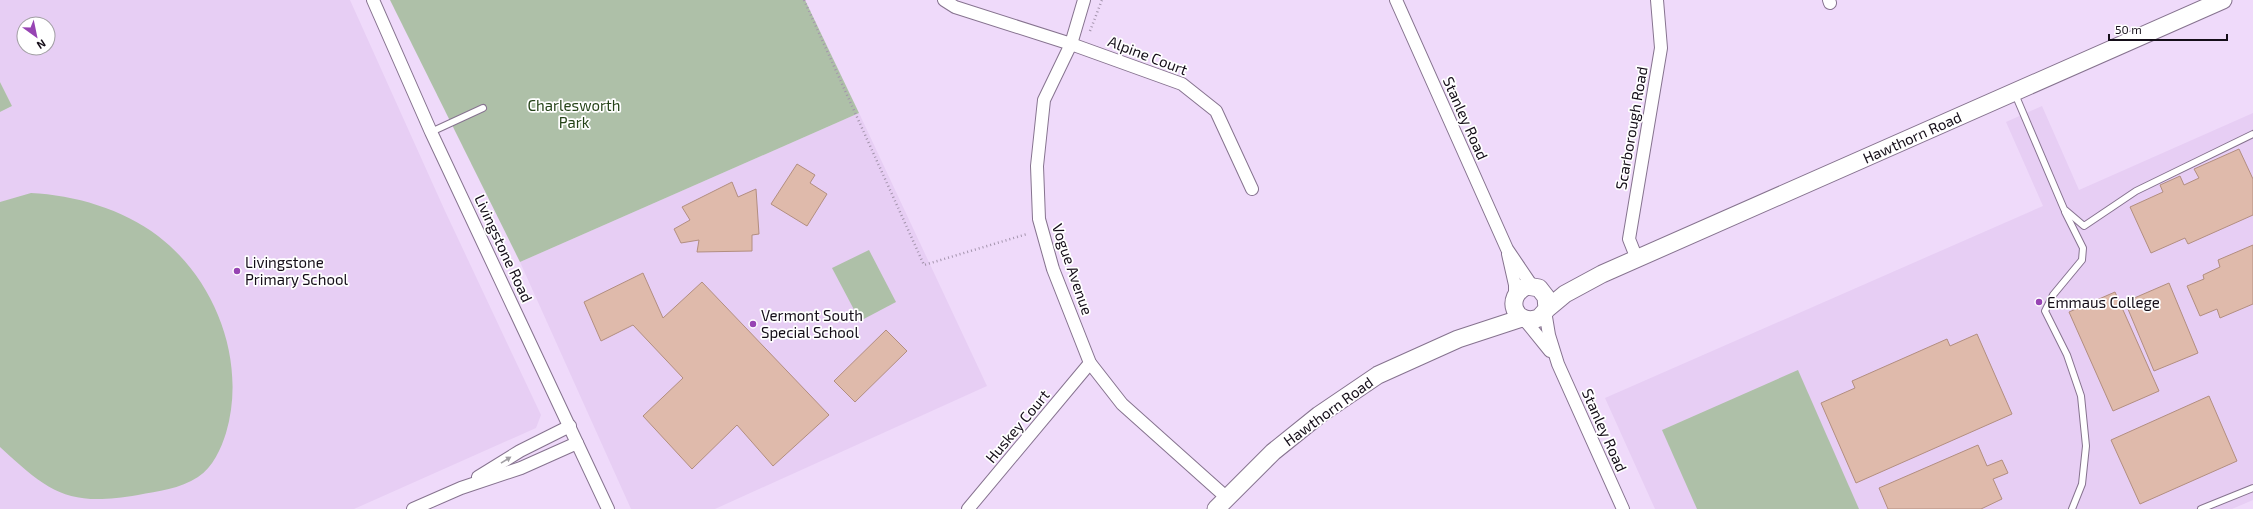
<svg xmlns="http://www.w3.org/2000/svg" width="2253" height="509" font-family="'Exo 2',sans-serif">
  <rect width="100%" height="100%" fill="#efdafa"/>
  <!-- built -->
  <g fill="#e7cef4" fill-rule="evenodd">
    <path d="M0,0H350L445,211L541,415L536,428L354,509H0V112L12,106L0,82ZM24,24H48V48H24Z"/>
    <polygon points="2042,106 2079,190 2253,113 2253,500 2232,509 1655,509 1605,398 2043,206 2006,122"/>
    <polygon points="859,113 987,386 715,509 631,509 520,262"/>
  </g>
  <!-- green -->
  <g fill="#aec0a8">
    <polygon points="390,0 805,0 859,113 520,262"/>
    <polygon points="0,82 12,106 0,112"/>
    <path d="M31,193C74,195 123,209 158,236C216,280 247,362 226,433C221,449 213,467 198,477C180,489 158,491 138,495C68,507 50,493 0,447V202Z"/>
    <polygon points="869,250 896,302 860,321 832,268"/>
    <polygon points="1798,370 1859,509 1697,509 1662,430"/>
  </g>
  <!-- building -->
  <g fill="#dfbaab" stroke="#b28e80">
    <polygon points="2239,149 2253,179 2253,215 2188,244 2185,238 2151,253 2130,207 2163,192 2160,185 2180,176 2184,185 2199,178 2194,169"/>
    <polygon points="797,164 815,175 810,183 827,194 807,226 771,204"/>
    <polygon points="732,182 738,197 756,189 759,234 752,235 752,251 697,252 699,240 681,243 674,229 690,220 682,207"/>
    <polygon points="2253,245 2253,304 2220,318 2217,309 2200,316 2187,286 2204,279 2203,275 2220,267 2218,260"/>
    <polygon points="643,273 663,318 702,282 829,415 773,466 737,425 692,469 643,416 683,378 633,325 601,341 584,302"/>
    <polygon points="2169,283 2198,353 2154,371 2125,302"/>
    <polygon points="2115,292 2159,391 2113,411 2069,312"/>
    <polygon points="886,330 907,351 855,402 834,381"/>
    <polygon points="1977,334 2012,414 1856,483 1821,403 1855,388 1852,381 1947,339 1950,346"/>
    <polygon points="2209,396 2237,461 2140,504 2111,440"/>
    <polygon points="1978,445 1987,466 2002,460 2008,473 1993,479 2002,499 1981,509 1888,509 1879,488"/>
  </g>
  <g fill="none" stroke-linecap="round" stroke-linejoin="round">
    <!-- service casing -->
    <g stroke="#86738f" stroke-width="8">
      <g id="service">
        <polyline points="2015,94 2064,209 2084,226 2136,191 2253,134"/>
        <polyline points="431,132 483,108"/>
        <polyline points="2065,212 2083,248 2082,260 2053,295 2045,311 2067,355 2081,396 2086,446 2082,484 2072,509"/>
        <polyline points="2201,509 2253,488"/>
      </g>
    </g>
    <!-- minor casing -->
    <g stroke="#86738f" stroke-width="14">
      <g id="minor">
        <polyline points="373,0 431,132 608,509"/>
        <polyline points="944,0 955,7 1071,44 1182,84 1216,111 1252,189"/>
        <polyline points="1084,0 1071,44 1044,100 1037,166 1039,219 1053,269 1090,363 1122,404 1226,497"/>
        <polyline points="1396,0 1507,249 1532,286"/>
        <polyline points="1829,0 1830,3"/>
        <polyline points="1508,254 1515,285 1515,296"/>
        <polyline points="1637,259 1629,239 1661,48 1657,0"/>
        <polyline points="1545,311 1549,335 1558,364 1623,509"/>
        <polyline points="1524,319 1550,351"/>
        <polyline points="478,477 520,451 570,426"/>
        <polyline points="413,509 461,488 521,468 577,443"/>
        <polyline points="968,509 1090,363"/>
      </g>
    </g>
    <!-- secondary casing -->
    <g stroke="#86738f" stroke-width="19">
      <g id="secondary">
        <path d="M1547,309L1546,297L1539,288L1527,286C1503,297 1515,327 1539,318L1547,309L1565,294L1602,274L2223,0"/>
        <polyline points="1216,509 1273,452 1319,415 1378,375 1458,339 1522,318"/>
      </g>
    </g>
    <!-- path -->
    <g stroke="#a494ad" stroke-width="2.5" stroke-dasharray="1 3" stroke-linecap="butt">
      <polyline points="804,0 924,265 1027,234"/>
      <polyline points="1090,31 1102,0"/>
    </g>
    <!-- service -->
    <use href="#service" stroke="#fff" stroke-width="6"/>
    <!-- minor -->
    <use href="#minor" stroke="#fff" stroke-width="12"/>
    <!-- secondary -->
    <use href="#secondary" stroke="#fff" stroke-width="17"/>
  </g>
  <!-- one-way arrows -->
  <defs><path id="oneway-solid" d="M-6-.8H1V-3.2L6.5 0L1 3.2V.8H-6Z"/></defs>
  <use fill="#a19ea3" href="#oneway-solid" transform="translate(506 460) rotate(-32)"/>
  <!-- markers -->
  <g fill="#9744b3" stroke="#fff" stroke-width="1.5">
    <circle cx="237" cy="271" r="4"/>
    <circle cx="2039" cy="302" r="4"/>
    <circle cx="753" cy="324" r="4"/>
  </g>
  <g text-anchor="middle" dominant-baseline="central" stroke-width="3.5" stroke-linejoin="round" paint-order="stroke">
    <!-- street labels -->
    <g font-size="15" fill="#140d18" stroke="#fff">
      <text transform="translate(1148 55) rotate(21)">Alpine Court</text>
      <text transform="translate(1466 118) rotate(66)">Stanley Road</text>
      <text transform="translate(1631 128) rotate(-80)">Scarborough Road</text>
      <text transform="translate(1912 137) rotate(-24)">Hawthorn Road</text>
      <text transform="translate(504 248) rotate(65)">Livingstone Road</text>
      <text transform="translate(1073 269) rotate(71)">Vogue Avenue</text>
      <text transform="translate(1328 411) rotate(-36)">Hawthorn Road</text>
      <text transform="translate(1017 426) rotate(-50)">Huskey Court</text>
      <text transform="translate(1605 430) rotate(66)">Stanley Road</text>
    </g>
    <!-- park labels -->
    <g font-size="15" fill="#254318" stroke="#fff">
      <text x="574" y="105">Charlesworth<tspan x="574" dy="17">Park</tspan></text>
    </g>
    <!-- poi labels -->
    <g font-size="15" fill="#140d18" stroke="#fff" text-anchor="start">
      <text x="245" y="262">Livingstone<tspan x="245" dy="17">Primary School</tspan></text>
      <text x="2047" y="302">Emmaus College</text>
      <text x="761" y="315">Vermont South<tspan x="761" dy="17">Special School</tspan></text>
    </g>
  </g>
  <!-- north arrow -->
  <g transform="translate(36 36) rotate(147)"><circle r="19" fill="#ffffff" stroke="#a19ea3"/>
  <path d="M0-3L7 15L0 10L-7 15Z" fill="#9744b3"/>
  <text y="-6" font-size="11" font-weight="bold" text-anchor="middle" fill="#140d18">N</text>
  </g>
  <!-- scale -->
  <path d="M2109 34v6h118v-6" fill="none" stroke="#140d18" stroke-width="2"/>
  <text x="2115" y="34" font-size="12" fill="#140d18" stroke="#ffffff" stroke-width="3" paint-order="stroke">50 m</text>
</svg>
